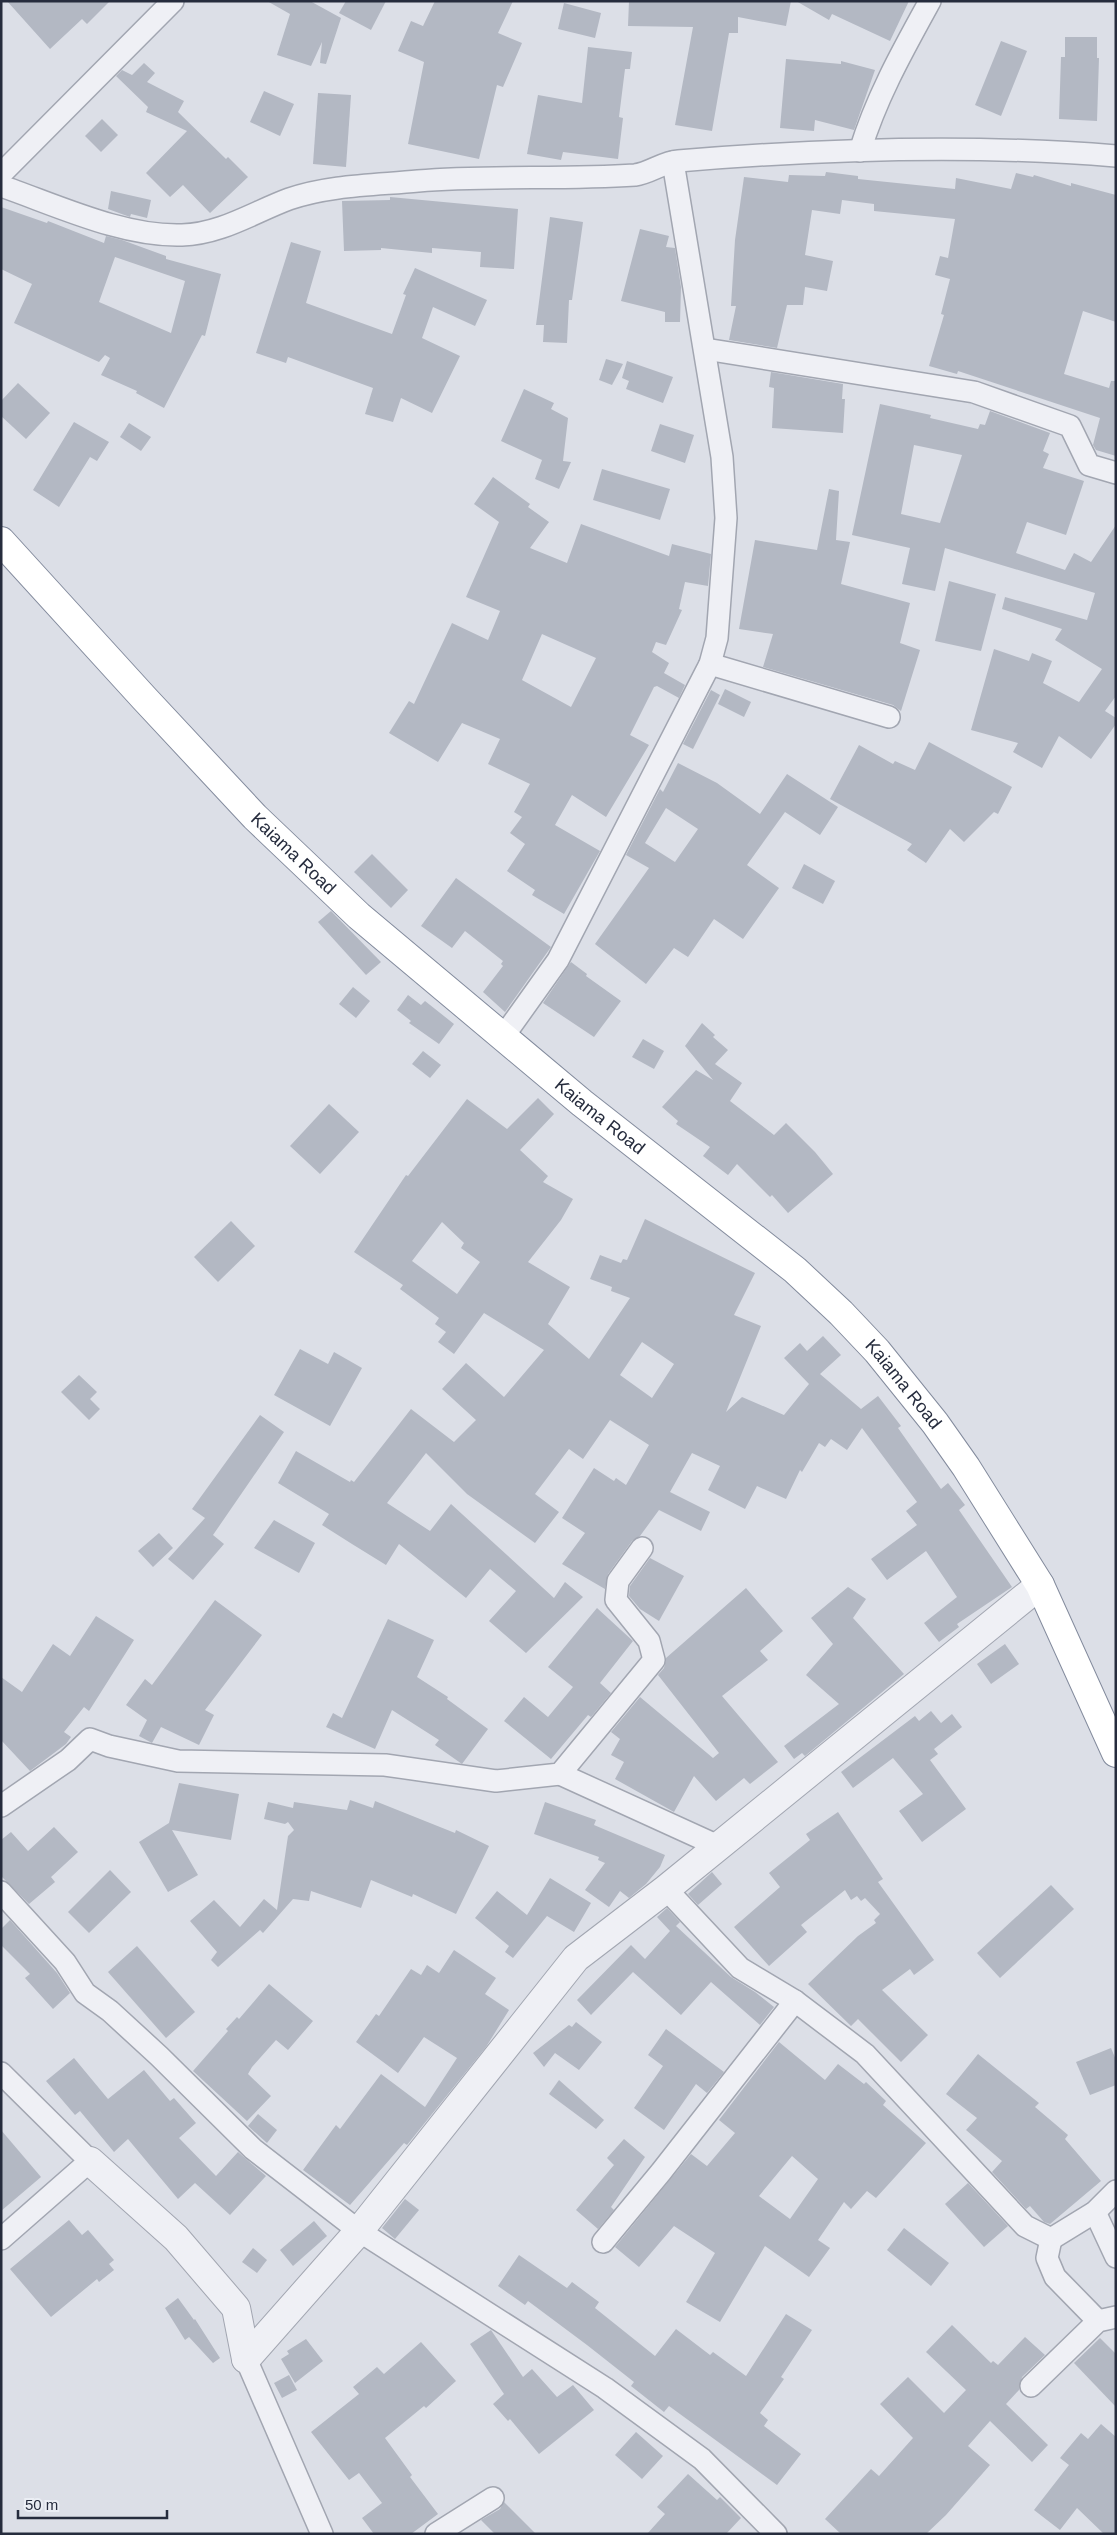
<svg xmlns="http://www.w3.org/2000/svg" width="1117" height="2535" font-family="Arial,sans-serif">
  <rect width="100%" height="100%" fill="#dcdfe7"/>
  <!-- building -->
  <g fill="#b3b8c3" fill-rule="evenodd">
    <polygon points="7,1 110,1 87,24 82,19 50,49"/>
    <polygon points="267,1 310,1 341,18 326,64 320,63 322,42 311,66 277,55 290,14"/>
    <polygon points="346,1 386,1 371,30 339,13"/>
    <polygon points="435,1 513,1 498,33 522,43 503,87 497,85 479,159 408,144 424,62 398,51 411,21 423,26"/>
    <polygon points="629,1 791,1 786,26 738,17 738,33 729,33 712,131 675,125 693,27 628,26"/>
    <polygon points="796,1 909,1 890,41 832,14 829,20"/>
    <polygon points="564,3 601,13 595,38 558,29"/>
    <polygon points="1065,37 1097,37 1097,58 1099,58 1097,121 1059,119 1061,57 1065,57"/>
    <polygon points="1001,41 1027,51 1001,116 975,105"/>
    <polygon points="588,47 632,52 630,69 625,69 619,117 623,118 618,159 563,152 561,160 527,154 538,95 582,103"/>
    <polygon points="786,59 841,64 841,61 875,70 854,130 815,120 814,131 780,128"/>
    <polygon points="144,63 155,73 147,82 184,101 178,112 226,159 228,157 248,177 210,213 183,185 170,197 146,173 187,131 146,112 148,107 116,76 122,70 132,75"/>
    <polygon points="264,91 294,104 280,136 250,122"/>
    <polygon points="318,93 351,95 346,167 313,164"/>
    <polygon points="102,119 118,135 101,152 85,136"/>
    <polygon points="826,172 858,176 858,179 955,189 956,178 1011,189 1016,173 1033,177 1034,175 1071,186 1071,183 1116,195 1116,322 1083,311 1064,374 1109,388 1111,381 1116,381 1116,456 1096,450 1093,445 1100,418 958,371 957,374 929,366 944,315 941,314 950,279 935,275 940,256 948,258 955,219 874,211 874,204 842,200 840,214 812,210 805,255 833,261 827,291 805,287 803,305 787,305 777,348 729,340 736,306 731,306 735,240 744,177 788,182 789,175 825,176"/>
    <polygon points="111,191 151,200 147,218 131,214 130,217 108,209"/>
    <polygon points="390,197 518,209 514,269 480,267 481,252 432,248 432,253 381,248 381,250 344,251 342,201 390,200"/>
    <path d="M1,207L47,223L48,221L104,243L106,236L122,240L166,256V259L221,274L205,336L202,335L164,408L136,393L137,391L101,375L110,358L105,355L99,362L14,323L32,284L1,269ZM115,257L185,281L171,333L99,302Z"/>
    <polygon points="550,217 583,222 572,300 569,300 567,343 543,342 544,325 536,325"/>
    <polygon points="640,229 669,236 666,247 675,248 681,287 680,322 665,322 665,312 621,301"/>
    <polygon points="291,242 321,251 306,303 392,334 406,295 403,294 415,268 487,300 475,326 433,307 422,338 460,356 432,413 401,398 393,422 365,414 373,388 288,357 286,363 256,353"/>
    <polygon points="606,359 623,364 612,385 599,380"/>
    <polygon points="627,361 673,377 663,403 626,389 629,381 622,378"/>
    <polygon points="771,372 843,384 842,399 845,399 843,433 772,428 774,388 769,387"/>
    <polygon points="18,383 50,413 26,439 1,416 1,401"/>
    <polygon points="524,389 554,403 551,409 568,418 563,461 571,462 559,489 535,479 542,460 501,441"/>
    <path d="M880,404L931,415L930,418L978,429L980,424L985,425L990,411L1050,433L1043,451L1049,454L1043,468L1084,481L1066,535L1027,522L1016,553L1065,570L1074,553L1091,562L1116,525V696L1105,711L1116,718V724L1091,759L1059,736L1042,768L1013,752L1018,743L971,730L994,649L1029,661L1032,653L1052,661L1043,683L1079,702L1102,669L1055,640L1062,629L1002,609L1005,597L1087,620L1095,593L945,548L935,591L902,584L910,548L852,535ZM914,445L962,455L940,523L901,514Z"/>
    <polygon points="74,422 109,442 97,461 90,457 59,507 33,490"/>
    <polygon points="129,423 151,437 141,451 120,437"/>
    <polygon points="660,424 694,435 685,463 651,451"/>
    <polygon points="602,469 670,489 660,520 593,500"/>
    <path d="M493,477L530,504L528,507L549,522L530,548L567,563L581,524L669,556L672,544L711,554L708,586L685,582L679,609L682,610L666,645L656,642L652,652L669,663L664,673L685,685L679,698L657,686L654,687L630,735L649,745L606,817L572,795L555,825L600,851L564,914L532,895L535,890L507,871L525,844L510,833L522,817L514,812L530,784L488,764L500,739L462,723L438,762L389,733L409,701L414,704L452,623L488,640L500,611L466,597L499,522L474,504ZM542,634L596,658L571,707L522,680Z"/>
    <polygon points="829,489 839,491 836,540 850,542 841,584 910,603 900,643 920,650 901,711 893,705 763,667 773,634 739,629 755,540 817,550"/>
    <polygon points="949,581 996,594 981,651 935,641"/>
    <polygon points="725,689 751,702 744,717 718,704"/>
    <polygon points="711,690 720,695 693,749 683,744"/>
    <polygon points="929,742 1012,787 998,814 994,812 964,842 950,829 926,863 907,850 912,844 830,799 859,745 893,764 895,761 915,770"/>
    <path d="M678,763L717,783L760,814L787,774L838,807L820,835L785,812L747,865L779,888L743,939L714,919L688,957L674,948L646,984L595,944L649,868L626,855L660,789L663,792ZM666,808L698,829L675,862L645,843Z"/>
    <polygon points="372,854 408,890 391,908 354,872"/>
    <polygon points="804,864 835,881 823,904 792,888"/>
    <polygon points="456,878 551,947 505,1012 483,992 503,966 501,964 503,961 465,931 452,948 421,926"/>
    <polygon points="331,911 381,962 366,975 318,922"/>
    <polygon points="571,962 587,974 586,976 621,1001 594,1037 543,1003"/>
    <polygon points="353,987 370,1001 356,1018 339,1004"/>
    <polygon points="408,995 421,1005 425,1001 454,1024 439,1044 409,1023 411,1021 397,1010"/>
    <polygon points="702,1023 715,1035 713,1037 728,1050 715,1064 742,1083 730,1101 774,1135 786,1123 815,1152 833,1174 788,1213 772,1195 770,1197 737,1164 728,1175 703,1156 710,1147 676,1124 678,1121 662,1107 696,1070 713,1080 685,1046"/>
    <polygon points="643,1039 664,1051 654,1069 632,1057"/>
    <polygon points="423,1051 441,1065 430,1078 412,1064"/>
    <path d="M538,1098L554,1114L520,1150L548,1176L543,1182L573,1199L561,1220L528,1262L570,1287L548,1324L589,1359L630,1298L611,1291L612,1287L590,1279L600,1255L621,1263L623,1259L627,1260L645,1219L755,1273L734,1315L761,1326L726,1412L742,1397L784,1415L809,1384L784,1358L800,1343L807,1351L823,1336L841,1355L820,1374L861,1409L878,1396L901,1426L898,1428L941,1489L948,1483L965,1505L959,1510L1012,1587L957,1624L959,1627L939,1642L924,1623L957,1597L926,1551L887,1580L871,1559L917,1525L906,1511L917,1502L862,1428L847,1450L831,1439L825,1447L819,1443L802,1472L800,1470L786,1499L757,1486L745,1509L708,1490L720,1466L692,1453L670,1492L710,1512L701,1531L659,1510L640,1536L632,1541L608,1574L605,1589L562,1564L585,1533L562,1518L594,1468L614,1481L616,1478L626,1485L649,1445L610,1420L583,1459L569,1449L535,1494L559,1512L535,1543L467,1494L426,1453L387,1503L430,1531L451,1504L554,1598L565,1582L583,1597L526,1653L489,1621L516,1591L490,1569L466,1598L399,1544L386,1565L352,1544L322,1525L329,1514L278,1483L296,1451L350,1482L351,1480L354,1482L411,1409L454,1442L476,1420L442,1389L466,1363L504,1397L544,1350L484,1313L454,1354L438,1342L446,1332L435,1324L439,1318L400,1289L403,1285L354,1252L406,1175L408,1176L467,1099L507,1129ZM442,1222L464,1243L461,1248L480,1262L457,1294L412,1261ZM642,1342L674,1364L652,1398L620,1375Z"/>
    <polygon points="329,1104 359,1132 320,1174 290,1146"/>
    <polygon points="231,1221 255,1246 218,1282 194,1257"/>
    <polygon points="300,1349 328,1364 334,1352 362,1368 330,1426 274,1395"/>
    <polygon points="79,1375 97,1392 90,1399 100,1409 89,1420 61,1392"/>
    <polygon points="260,1415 284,1432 213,1535 224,1544 193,1580 168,1559 205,1518 192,1509"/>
    <polygon points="274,1520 315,1543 299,1573 254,1548"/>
    <polygon points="159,1533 173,1548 153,1567 138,1551"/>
    <polygon points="650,1558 684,1576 659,1621 640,1609 629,1596 630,1586"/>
    <polygon points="848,1587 866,1599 853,1618 904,1674 805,1756 802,1753 794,1759 784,1746 839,1704 806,1675 833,1644 811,1618"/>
    <polygon points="746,1588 783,1631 760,1651 768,1660 722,1696 778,1762 750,1784 744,1778 716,1801 694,1776 674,1812 615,1779 624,1762 611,1755 620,1739 611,1732 640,1697 713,1758 719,1753 658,1675 664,1668 666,1658"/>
    <polygon points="215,1600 262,1635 205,1710 214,1715 199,1745 161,1727 152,1743 139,1736 147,1720 126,1705 145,1679 152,1685"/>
    <polygon points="597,1608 633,1641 600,1683 611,1693 591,1717 588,1715 551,1759 504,1721 524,1697 548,1717 573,1687 548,1667"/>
    <polygon points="96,1616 134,1640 89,1711 84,1707 64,1732 71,1737 66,1744 30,1771 1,1740 1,1677 22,1692 53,1644 70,1656"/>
    <polygon points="388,1619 434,1640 417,1677 448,1697 447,1699 488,1729 462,1764 435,1745 439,1740 392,1710 375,1749 326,1727 333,1713 342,1718"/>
    <polygon points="1005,1644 1019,1664 991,1684 977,1664"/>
    <polygon points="931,1711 941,1723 952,1714 962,1727 934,1749 938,1754 930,1760 966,1809 922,1842 899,1811 923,1794 893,1758 853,1788 841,1772 915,1716 919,1721"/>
    <polygon points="179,1783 239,1794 231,1840 172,1830 198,1875 168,1892 139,1842 169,1823"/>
    <polygon points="350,1800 373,1808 375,1801 455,1833 456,1830 489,1846 456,1914 413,1894 412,1897 371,1880 361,1908 311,1891 309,1901 293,1899 263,1933 260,1930 218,1967 211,1960 217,1952 190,1921 214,1900 240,1927 264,1899 277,1910 288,1836 294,1830 288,1822 285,1824 264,1819 268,1802 293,1808 294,1802 347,1810"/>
    <polygon points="545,1802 596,1820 594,1825 665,1855 660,1867 646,1884 629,1898 620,1891 609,1907 585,1890 605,1863 598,1860 599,1857 534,1834"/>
    <polygon points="838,1812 883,1879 878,1882 934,1960 914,1975 910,1969 882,1990 928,2035 901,2062 858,2019 851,2026 808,1984 858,1936 876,1923 874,1920 880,1914 865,1898 861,1901 857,1896 851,1900 845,1890 801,1925 807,1932 769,1966 734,1927 780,1887 769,1873 810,1840 806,1834"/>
    <polygon points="54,1827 78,1852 51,1877 55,1882 29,1904 1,1876 1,1840 11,1832 28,1851"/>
    <polygon points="110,1870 131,1892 89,1933 68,1912"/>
    <polygon points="712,1872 722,1884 698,1905 688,1894"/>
    <polygon points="550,1878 591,1903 574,1932 547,1916 513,1958 505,1952 509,1946 475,1918 497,1891 527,1915"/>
    <polygon points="1051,1885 1074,1909 1000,1978 977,1953"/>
    <polygon points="667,1908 680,1922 676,1926 731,1977 755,1992 774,2007 760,2025 711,1982 681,2015 633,1972 591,2015 577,2000 631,1945 645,1959 670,1931 657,1917"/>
    <polygon points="10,1920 57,1973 70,1993 53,2009 25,1978 30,1974 1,1945 1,1929"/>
    <polygon points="137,1946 195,2012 166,2038 108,1972"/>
    <polygon points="454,1950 496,1978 485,1994 509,2010 486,2047 407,2145 404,2143 350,2205 303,2170 336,2125 340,2129 381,2074 425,2107 457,2058 424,2037 398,2073 356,2042 376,2014 379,2016 411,1969 421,1975 427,1965 439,1973"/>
    <polygon points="269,1984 313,2021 288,2050 276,2040 252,2067 248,2074 271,2096 247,2121 193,2071 228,2031 226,2029 237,2017 239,2019"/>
    <polygon points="576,2022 602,2042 579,2070 555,2053 544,2067 533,2053 569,2025 572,2027"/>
    <polygon points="666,2029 724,2072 707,2093 696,2084 664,2130 634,2108 663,2066 648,2055"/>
    <path d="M779,2042L825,2080L838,2064L864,2084L866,2082L886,2101L883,2105L926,2143L876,2198L867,2191L851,2209L844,2202L818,2240L830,2248L809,2277L765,2246L720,2322L686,2302L715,2253L674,2226L639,2267L615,2247L691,2154L707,2166L735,2133L719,2120ZM792,2156L818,2179L790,2219L759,2196Z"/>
    <polygon points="1111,2048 1116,2060 1116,2085 1090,2095 1076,2062"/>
    <polygon points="978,2054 1039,2103 1035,2107 1068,2135 1065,2139 1101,2181 1050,2224 1044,2222 1030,2206 1026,2209 992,2172 1002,2161 966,2130 977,2118 946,2094"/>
    <polygon points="74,2058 108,2099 144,2070 170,2101 174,2098 196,2123 179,2138 216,2176 238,2152 266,2176 230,2215 195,2183 178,2199 128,2139 114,2152 80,2111 75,2115 46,2081"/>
    <polygon points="559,2080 604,2120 596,2129 549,2094"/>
    <polygon points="258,2114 277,2130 267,2143 248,2126"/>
    <polygon points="1,2130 41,2177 1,2211"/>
    <polygon points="624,2139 645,2157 611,2207 614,2210 598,2229 576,2210 614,2165 607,2158"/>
    <polygon points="968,2183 1008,2226 984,2247 945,2204"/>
    <polygon points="405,2199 419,2210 395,2239 382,2228"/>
    <polygon points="69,2220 82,2235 88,2230 114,2260 109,2264 114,2270 99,2282 97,2279 51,2317 10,2269"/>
    <polygon points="314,2221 327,2236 293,2266 280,2250"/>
    <polygon points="904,2228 949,2263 931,2286 887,2250"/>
    <polygon points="253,2248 267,2260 257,2273 242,2262"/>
    <polygon points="519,2255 567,2288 572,2282 599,2302 595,2308 655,2356 676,2329 710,2355 713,2352 746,2376 786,2314 812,2330 781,2377 784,2379 760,2413 768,2420 764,2426 801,2454 777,2485 669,2406 664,2412 631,2386 634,2382 587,2345 528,2301 525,2305 498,2286"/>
    <polygon points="178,2298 194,2320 195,2319 220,2358 213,2363 189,2337 185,2340 165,2308"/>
    <polygon points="952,2325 991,2363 993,2361 998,2365 1025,2337 1045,2355 1022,2377 1019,2390 1006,2404 1048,2445 1032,2462 990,2421 968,2446 990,2465 946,2515 926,2534 841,2534 825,2519 871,2469 879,2476 913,2438 880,2404 908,2377 944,2413 966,2390 926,2352"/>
    <polygon points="491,2330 523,2377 532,2369 557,2397 573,2385 594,2410 539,2454 510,2419 508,2421 493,2404 504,2394 470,2344"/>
    <polygon points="1100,2338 1116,2354 1116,2407 1074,2363"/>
    <polygon points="306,2339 323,2361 295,2383 281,2359 289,2354 287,2351"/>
    <polygon points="421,2342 456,2381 426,2408 424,2406 385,2438 412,2475 410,2477 438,2514 411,2534 374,2534 362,2518 382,2503 359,2473 349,2480 311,2432 359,2394 353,2387 377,2367 384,2374"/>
    <polygon points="289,2375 297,2390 282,2398 274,2383"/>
    <polygon points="1101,2424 1116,2437 1116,2534 1104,2534 1077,2508 1060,2530 1034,2510 1069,2465 1060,2458 1081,2433 1088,2439"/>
    <polygon points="636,2432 663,2456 642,2479 615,2455"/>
    <polygon points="688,2474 717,2500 720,2497 741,2518 726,2534 647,2534 665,2514 657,2507"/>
    <polygon points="504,2502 536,2534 495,2534 481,2520 500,2509"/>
  </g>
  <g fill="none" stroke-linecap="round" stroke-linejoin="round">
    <!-- minor casing -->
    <g stroke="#a2a6b1" stroke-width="24">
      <g id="minor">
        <path d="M860,151C876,98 903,50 930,1"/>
        <polyline points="1,174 173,1"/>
        <path d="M1,186C56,205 123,237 182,235C221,234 254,212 289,199C329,185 376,185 418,181C490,175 563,180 635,175C650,173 663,162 678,161C822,149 972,144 1116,156"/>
        <polyline points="705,349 974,392 1070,426 1089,465 1116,473"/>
        <polyline points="710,664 889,717"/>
        <polyline points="503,1037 558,960 710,664 717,638 726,518 722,457 673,162"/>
        <polyline points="560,1774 718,1846"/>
        <polyline points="1,1806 68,1760 90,1739 109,1746 178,1761 385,1765 496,1781 560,1774 654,1660 649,1641 616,1600 618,1581 642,1548"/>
        <polyline points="666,1889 740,1968 795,2001 865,2054 1025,2226 1051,2239 1095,2212 1116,2191"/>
        <polyline points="1,1892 65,1962 85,1993 110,2011 159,2056 253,2149 359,2231 605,2388 702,2459 776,2534"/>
        <polyline points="1,2073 90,2161 1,2239"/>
        <polyline points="1095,2212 1116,2257"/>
        <polyline points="1051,2239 1047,2258 1055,2277 1098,2321"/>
        <polyline points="603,2242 661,2172 795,2001"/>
        <polyline points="246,2359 322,2534"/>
        <polyline points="1031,2386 1098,2321 1116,2317"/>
        <polyline points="436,2534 493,2498"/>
      </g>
    </g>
    <!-- tertiary casing -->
    <g stroke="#a2a6b1" stroke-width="30">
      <g id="tertiary">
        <polyline points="90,2161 176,2238 236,2308 246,2359"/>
        <polyline points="246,2359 359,2231 576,1958 666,1889 1040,1585"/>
      </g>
    </g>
    <!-- trunk casing -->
    <g stroke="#838b9d" stroke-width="30">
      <g id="trunk">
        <path id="s1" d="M1,541L144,698L255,817L359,916L582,1103L795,1270L841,1313L877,1351L935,1423L966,1467L1040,1585L1116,1753"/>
      </g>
    </g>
    <!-- minor -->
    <use href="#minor" stroke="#eff0f5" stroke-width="21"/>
    <!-- tertiary -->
    <use href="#tertiary" stroke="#eff0f5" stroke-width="28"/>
    <!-- trunk -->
    <use href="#trunk" stroke="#fff" stroke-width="28"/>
  </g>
  <g text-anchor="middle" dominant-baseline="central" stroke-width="4.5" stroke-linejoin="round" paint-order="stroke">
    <!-- street labels -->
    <g font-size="18" fill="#262c3d" stroke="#ebeef4">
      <text stroke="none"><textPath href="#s1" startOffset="428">Kaiama Road</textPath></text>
      <text stroke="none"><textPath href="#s1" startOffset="832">Kaiama Road</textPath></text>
      <text stroke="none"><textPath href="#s1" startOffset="1238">Kaiama Road</textPath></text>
    </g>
  </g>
  <!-- border -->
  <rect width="1117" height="2535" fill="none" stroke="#262c3d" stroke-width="5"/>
  <!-- scale -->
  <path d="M18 2510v8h149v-8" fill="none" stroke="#262c3d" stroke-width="2.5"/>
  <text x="25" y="2510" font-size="15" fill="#262c3d" stroke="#ebeef4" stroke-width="4" paint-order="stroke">50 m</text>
</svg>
